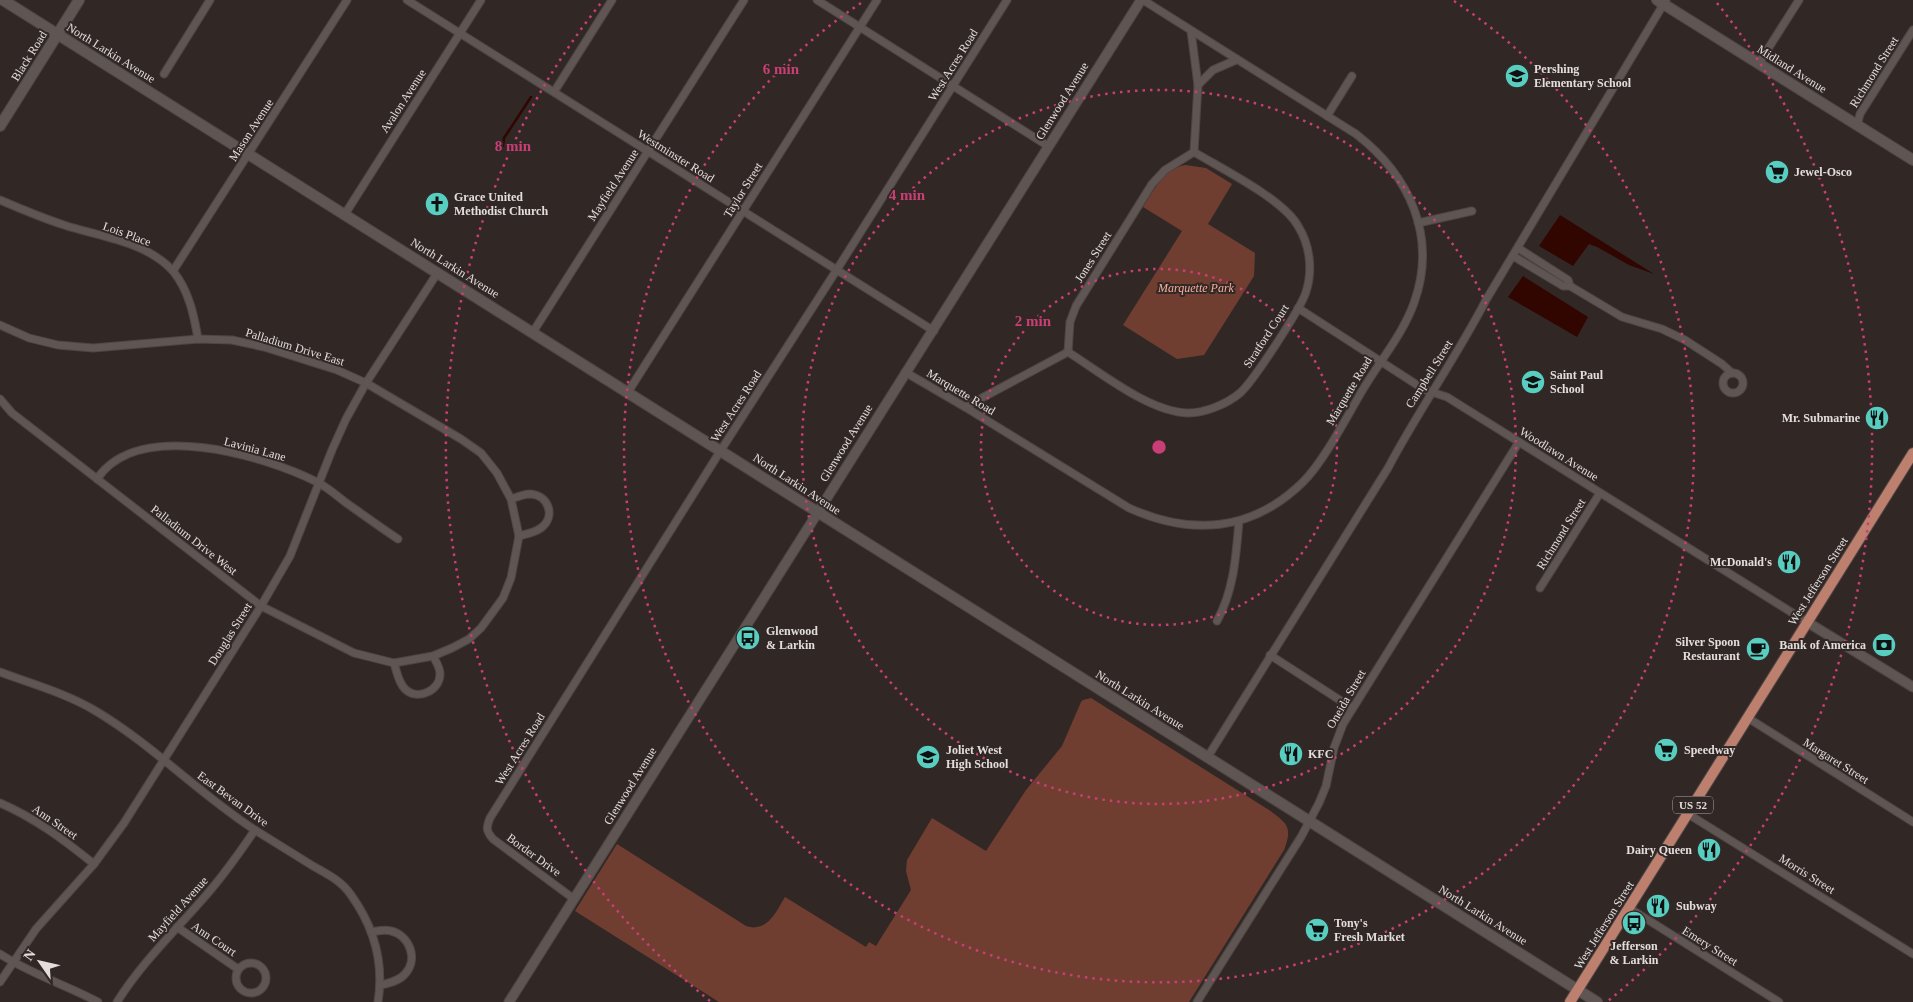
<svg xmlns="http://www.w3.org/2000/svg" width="1913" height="1002" font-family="'Times New Roman',serif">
  <rect width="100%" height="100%" fill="#312826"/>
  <!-- green -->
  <g fill="#703e31">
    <path d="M1185,165L1206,168L1232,184L1208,224L1255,253L1254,276L1204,355L1177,359L1123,325L1182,231L1143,207C1155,189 1163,170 1185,165Z"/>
    <path d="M1091,698L1269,810C1287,823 1293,827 1284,850L1189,1002H719L575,911L617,844L746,926C767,933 776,912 785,897L866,947L869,942L876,946L911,890L906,871L907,860L932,818L986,851L1026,790L1062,746L1081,702L1083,700Z"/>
  </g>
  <!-- water -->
  <g fill="#310500">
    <polygon points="1560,215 1654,274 1629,265 1597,247 1589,244 1573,266 1539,246"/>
    <polygon points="1523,276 1588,317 1577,337 1508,297"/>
  </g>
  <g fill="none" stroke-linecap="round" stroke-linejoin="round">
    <!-- stream -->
    <polyline stroke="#310500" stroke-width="2.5" points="503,146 504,138 531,97"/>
    <!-- minor casing -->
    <g stroke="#4e4644" stroke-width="9">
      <g id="minor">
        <polyline points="407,0 934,331"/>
        <polyline points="817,0 1048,146"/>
        <polyline points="1191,31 1198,85 1194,152"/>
        <polyline points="1759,63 1799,0"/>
        <polyline points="164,74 210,0"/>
        <polyline points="1198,85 1213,70 1236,60"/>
        <polyline points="554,92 612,0"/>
        <polyline points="1327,116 1352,76"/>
        <polyline points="1857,126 1860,114 1913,30"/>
        <path d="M0,200C21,209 42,218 64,225C100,237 146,241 173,271C189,291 194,315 198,339"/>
        <polyline points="345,214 481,0"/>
        <polyline points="1418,223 1472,211"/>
        <polyline points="1518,248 1568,280 1570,286"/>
        <polyline points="1513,256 1563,286 1570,286 1622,317 1662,329 1685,340 1722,364 1732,373"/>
        <polyline points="173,271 347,0"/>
        <polyline points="1298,308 1425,390 1447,397 1807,622"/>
        <polyline points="0,325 29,338 58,345 93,348 198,339 232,340 264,347 337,370 366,383 461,439 481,453 497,473 511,499 519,536 511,578 503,598 481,628 469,639 452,648 433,656 394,663 354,653 261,606 12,413 0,399"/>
        <polyline points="533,332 744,0"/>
        <path d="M1068,352C1100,372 1149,412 1188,413C1205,413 1227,404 1240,393C1253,382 1301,308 1306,292C1313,270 1310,245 1298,226C1283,199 1222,169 1194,152"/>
        <polyline points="1068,352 1070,322 1076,306 1152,184 1165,170 1194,152"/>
        <path d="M905,372L965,407L1129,508C1191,536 1252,532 1303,482C1324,461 1346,418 1362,391C1379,362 1403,334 1414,303C1438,236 1409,175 1356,134L1143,0"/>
        <circle cx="1733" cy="383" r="10"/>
        <polyline points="628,392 877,0"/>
        <polyline points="965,407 1068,352"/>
        <path d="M97,479C138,418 263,455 317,482C327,487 336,495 345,502C362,514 380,527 398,539"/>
        <path d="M511,499C517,497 524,494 530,494C549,495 556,517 541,528C534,533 526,534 519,536"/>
        <polyline points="1540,588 1600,493"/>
        <path d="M1217,621C1234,590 1236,556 1239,521"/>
        <polyline points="1270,655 1352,708"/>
        <path d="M394,663C397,672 398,682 405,689C417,701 440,691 440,674C440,667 436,662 433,656"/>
        <path d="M0,672C32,684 65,693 94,710C152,744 199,794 255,830C274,842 294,854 313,866C327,874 342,881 351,895C374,927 384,964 378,1002"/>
        <polyline points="1748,718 1913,822"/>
        <path d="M1207,758L1388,468C1418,411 1456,358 1486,300L1666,0"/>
        <path d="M0,803C35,818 64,840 94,864"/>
        <polyline points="1688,814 1913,954"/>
        <path d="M574,899L493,839C486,831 486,828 490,818L721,450L836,271L1007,0"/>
        <polyline points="1629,908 1779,1002"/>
        <polyline points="177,927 238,969"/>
        <path d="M371,932C378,931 385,929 391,931C409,935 419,959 405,974C399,981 389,983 381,985"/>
        <path d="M0,954C31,974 66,985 98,1002"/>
        <circle cx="251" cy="978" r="15"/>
        <polyline points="0,982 36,929 94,864 124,823 261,606 290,556 332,450 346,419 366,383 438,272"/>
        <path d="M117,1002C141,964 171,935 201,901C221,879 238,855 255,830"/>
        <polyline points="1197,1002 1301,837 1319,803 1326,786 1334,748 1343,724 1519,442"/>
      </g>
    </g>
    <!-- tertiary casing -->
    <g stroke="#4e4644" stroke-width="11">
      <g id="tertiary">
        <polyline points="1807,622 1913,687"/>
        <polyline points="509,1002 1141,0"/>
      </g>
    </g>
    <!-- secondary casing -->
    <g stroke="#4e4644" stroke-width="12">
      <g id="secondary">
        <polyline points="3,0 1597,1002"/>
        <polyline points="1657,0 1913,160"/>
        <polyline points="0,126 79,0"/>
      </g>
    </g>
    <!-- primary casing -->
    <g stroke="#4e4644" stroke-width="12">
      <polyline id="primary" points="1570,1002 1913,453"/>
    </g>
    <!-- minor -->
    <use href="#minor" stroke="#5f5552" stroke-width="7"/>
    <!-- tertiary -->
    <use href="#tertiary" stroke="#5f5552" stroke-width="9"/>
    <!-- secondary -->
    <use href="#secondary" stroke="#5f5552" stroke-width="10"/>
    <!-- primary -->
    <use href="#primary" stroke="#bd806f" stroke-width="10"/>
  </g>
  <!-- distance rings -->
  <g fill="none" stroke="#c93f75" stroke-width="2.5" stroke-dasharray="2.5 5">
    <circle cx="1159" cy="447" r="178"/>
    <circle cx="1159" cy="447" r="357"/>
    <path d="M1454 1A535 535 0 1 1 864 1"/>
    <path d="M710 1001A713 713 0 0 1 601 3M1717 3A713 713 0 0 1 1608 1001"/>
  </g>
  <!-- icons -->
  <defs>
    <g id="school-disc" transform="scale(1.25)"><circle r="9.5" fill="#58cec1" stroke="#312826"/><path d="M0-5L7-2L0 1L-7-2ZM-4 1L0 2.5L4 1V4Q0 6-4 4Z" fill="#111"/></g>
    <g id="supermarket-disc" transform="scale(1.25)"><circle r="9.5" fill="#58cec1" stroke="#312826"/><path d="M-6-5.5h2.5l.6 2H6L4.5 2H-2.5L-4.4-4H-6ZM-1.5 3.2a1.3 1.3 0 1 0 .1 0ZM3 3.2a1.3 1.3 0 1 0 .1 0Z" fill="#111"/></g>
    <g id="church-disc" transform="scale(1.25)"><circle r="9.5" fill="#58cec1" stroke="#312826"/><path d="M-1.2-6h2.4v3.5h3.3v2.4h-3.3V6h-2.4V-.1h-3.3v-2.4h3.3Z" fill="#111"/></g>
    <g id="restaurant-disc" transform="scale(1.25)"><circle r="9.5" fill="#58cec1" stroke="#312826"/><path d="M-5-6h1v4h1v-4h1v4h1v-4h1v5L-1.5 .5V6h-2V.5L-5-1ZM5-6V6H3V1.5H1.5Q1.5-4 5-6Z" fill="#111"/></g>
    <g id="bus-disc" transform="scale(1.25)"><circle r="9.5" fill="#58cec1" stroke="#312826"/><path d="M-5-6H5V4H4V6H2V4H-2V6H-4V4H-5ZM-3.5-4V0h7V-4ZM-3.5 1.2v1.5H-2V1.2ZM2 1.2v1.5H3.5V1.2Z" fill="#111"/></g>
    <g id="bank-disc" transform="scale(1.25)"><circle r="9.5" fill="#58cec1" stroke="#312826"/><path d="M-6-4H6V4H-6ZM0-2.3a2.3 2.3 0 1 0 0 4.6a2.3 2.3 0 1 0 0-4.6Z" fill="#111"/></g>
    <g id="cafe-disc" transform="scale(1.25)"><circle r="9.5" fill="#58cec1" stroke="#312826"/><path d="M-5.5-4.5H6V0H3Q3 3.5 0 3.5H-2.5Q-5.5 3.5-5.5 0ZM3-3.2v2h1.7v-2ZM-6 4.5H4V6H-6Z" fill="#111"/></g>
  </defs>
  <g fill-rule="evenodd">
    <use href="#school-disc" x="1517" y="76"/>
    <use href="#supermarket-disc" x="1777" y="172"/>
    <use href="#church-disc" x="437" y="204"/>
    <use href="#school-disc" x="1533" y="382"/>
    <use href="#restaurant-disc" x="1877" y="418"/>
    <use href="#restaurant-disc" x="1789" y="562"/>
    <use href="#bus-disc" x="748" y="638"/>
    <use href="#bank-disc" x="1884" y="645"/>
    <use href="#cafe-disc" x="1758" y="649"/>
    <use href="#supermarket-disc" x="1666" y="750"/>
    <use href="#restaurant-disc" x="1291" y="754"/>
    <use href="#school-disc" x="928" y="757"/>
    <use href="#restaurant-disc" x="1709" y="850"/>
    <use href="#restaurant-disc" x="1658" y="906"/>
    <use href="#bus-disc" x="1634" y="923"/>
    <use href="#supermarket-disc" x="1317" y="930"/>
  </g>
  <g text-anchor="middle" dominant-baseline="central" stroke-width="4" stroke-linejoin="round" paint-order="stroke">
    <!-- shield labels -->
    <rect fill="#312826" stroke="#aea7a5" stroke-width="1" x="1673" y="796.5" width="40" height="17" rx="4"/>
    <g font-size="11" font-weight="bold" fill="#e3dddc">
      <text x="1693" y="805">US 52</text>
    </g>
    <!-- street labels -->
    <g font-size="12" fill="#e3dddc" stroke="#312826">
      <text transform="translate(111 53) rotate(32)">North Larkin Avenue</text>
      <text transform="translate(29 56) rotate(-58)">Black Road</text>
      <text transform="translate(953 65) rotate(-58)">West Acres Road</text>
      <text transform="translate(1792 69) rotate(32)">Midland Avenue</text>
      <text transform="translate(1874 72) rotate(-58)">Richmond Street</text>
      <text transform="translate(403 101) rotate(-57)">Avalon Avenue</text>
      <text transform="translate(1062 101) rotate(-58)">Glenwood Avenue</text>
      <text transform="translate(251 130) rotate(-57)">Mason Avenue</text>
      <text transform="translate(676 156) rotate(32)">Westminster Road</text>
      <text transform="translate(613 185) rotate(-57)">Mayfield Avenue</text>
      <text transform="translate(743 190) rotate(-58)">Taylor Street</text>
      <text transform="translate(127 234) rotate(20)">Lois Place</text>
      <text transform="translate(1093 257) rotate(-58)">Jones Street</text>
      <text transform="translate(455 268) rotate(32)">North Larkin Avenue</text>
      <text transform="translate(1266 336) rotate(-57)">Stratford Court</text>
      <text transform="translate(295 347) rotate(17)">Palladium Drive East</text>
      <text transform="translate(1429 374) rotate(-58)">Campbell Street</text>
      <text transform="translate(1349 391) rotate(-59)">Marquette Road</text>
      <text transform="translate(961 392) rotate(31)">Marquette Road</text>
      <text transform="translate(736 406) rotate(-57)">West Acres Road</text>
      <text transform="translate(846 443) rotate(-58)">Glenwood Avenue</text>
      <text transform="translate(255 449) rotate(15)">Lavinia Lane</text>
      <text transform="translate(1559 454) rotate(32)">Woodlawn Avenue</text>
      <text transform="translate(797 484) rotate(33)">North Larkin Avenue</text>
      <text transform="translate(1561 534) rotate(-58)">Richmond Street</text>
      <text transform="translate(194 540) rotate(38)">Palladium Drive West</text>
      <text transform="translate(1818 581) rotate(-58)">West Jefferson Street</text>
      <text transform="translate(230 634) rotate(-58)">Douglas Street</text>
      <text transform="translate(1346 699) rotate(-60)">Oneida Street</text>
      <text transform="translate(1140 700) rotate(32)">North Larkin Avenue</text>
      <text transform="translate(520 749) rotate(-58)">West Acres Road</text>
      <text transform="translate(1836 761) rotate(32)">Margaret Street</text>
      <text transform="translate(630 786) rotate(-58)">Glenwood Avenue</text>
      <text transform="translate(233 799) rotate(36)">East Bevan Drive</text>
      <text transform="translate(55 822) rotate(34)">Ann Street</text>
      <text transform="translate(534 855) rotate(36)">Border Drive</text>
      <text transform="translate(1807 874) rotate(32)">Morris Street</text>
      <text transform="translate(178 909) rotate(-48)">Mayfield Avenue</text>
      <text transform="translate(1483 915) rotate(32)">North Larkin Avenue</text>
      <text transform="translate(1604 925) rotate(-58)">West Jefferson Street</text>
      <text transform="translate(214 939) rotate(34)">Ann Court</text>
      <text transform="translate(1710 946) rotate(32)">Emery Street</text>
    </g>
    <!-- poi labels -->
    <g font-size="12" font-weight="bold" fill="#e3dddc" stroke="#312826" text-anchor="start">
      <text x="1534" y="69">Pershing<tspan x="1534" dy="14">Elementary School</tspan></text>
      <text x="1794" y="172">Jewel-Osco</text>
      <text x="454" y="197">Grace United<tspan x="454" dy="14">Methodist Church</tspan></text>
      <text x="1550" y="375">Saint Paul<tspan x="1550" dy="14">School</tspan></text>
      <text x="1860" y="418" text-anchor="end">Mr. Submarine</text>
      <text x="1772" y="562" text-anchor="end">McDonald's</text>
      <text x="766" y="631">Glenwood<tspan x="766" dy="14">&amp; Larkin</tspan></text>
      <text x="1740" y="642" text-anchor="end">Silver Spoon<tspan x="1740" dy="14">Restaurant</tspan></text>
      <text x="1866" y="645" text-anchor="end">Bank of America</text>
      <text x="946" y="750">Joliet West<tspan x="946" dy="14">High School</tspan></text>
      <text x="1684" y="750">Speedway</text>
      <text x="1308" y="754">KFC</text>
      <text x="1692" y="850" text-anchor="end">Dairy Queen</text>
      <text x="1676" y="906">Subway</text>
      <text x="1334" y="923">Tony's<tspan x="1334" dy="14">Fresh Market</tspan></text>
      <text x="1634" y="946" text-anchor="middle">Jefferson<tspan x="1634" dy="14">&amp; Larkin</tspan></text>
    </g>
    <!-- park labels -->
    <g font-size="12" font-style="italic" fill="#f9ae9b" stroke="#312826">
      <text x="1196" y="288">Marquette Park</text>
    </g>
  </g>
  <circle cx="1159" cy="447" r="8" fill="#c93f75" stroke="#312826" stroke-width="2.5"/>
  <g font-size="15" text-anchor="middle" font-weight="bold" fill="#c93f75" stroke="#312826" stroke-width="4" stroke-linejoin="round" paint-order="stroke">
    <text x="781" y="74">6 min</text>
    <text x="513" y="151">8 min</text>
    <text x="907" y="200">4 min</text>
    <text x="1033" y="326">2 min</text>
  </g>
  <!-- north arrow -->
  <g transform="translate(40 962) rotate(304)" stroke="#312826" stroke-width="4" paint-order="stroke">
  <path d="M0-4L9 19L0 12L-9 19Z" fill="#e3dddc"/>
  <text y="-8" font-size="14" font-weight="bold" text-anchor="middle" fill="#e3dddc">N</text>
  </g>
</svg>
